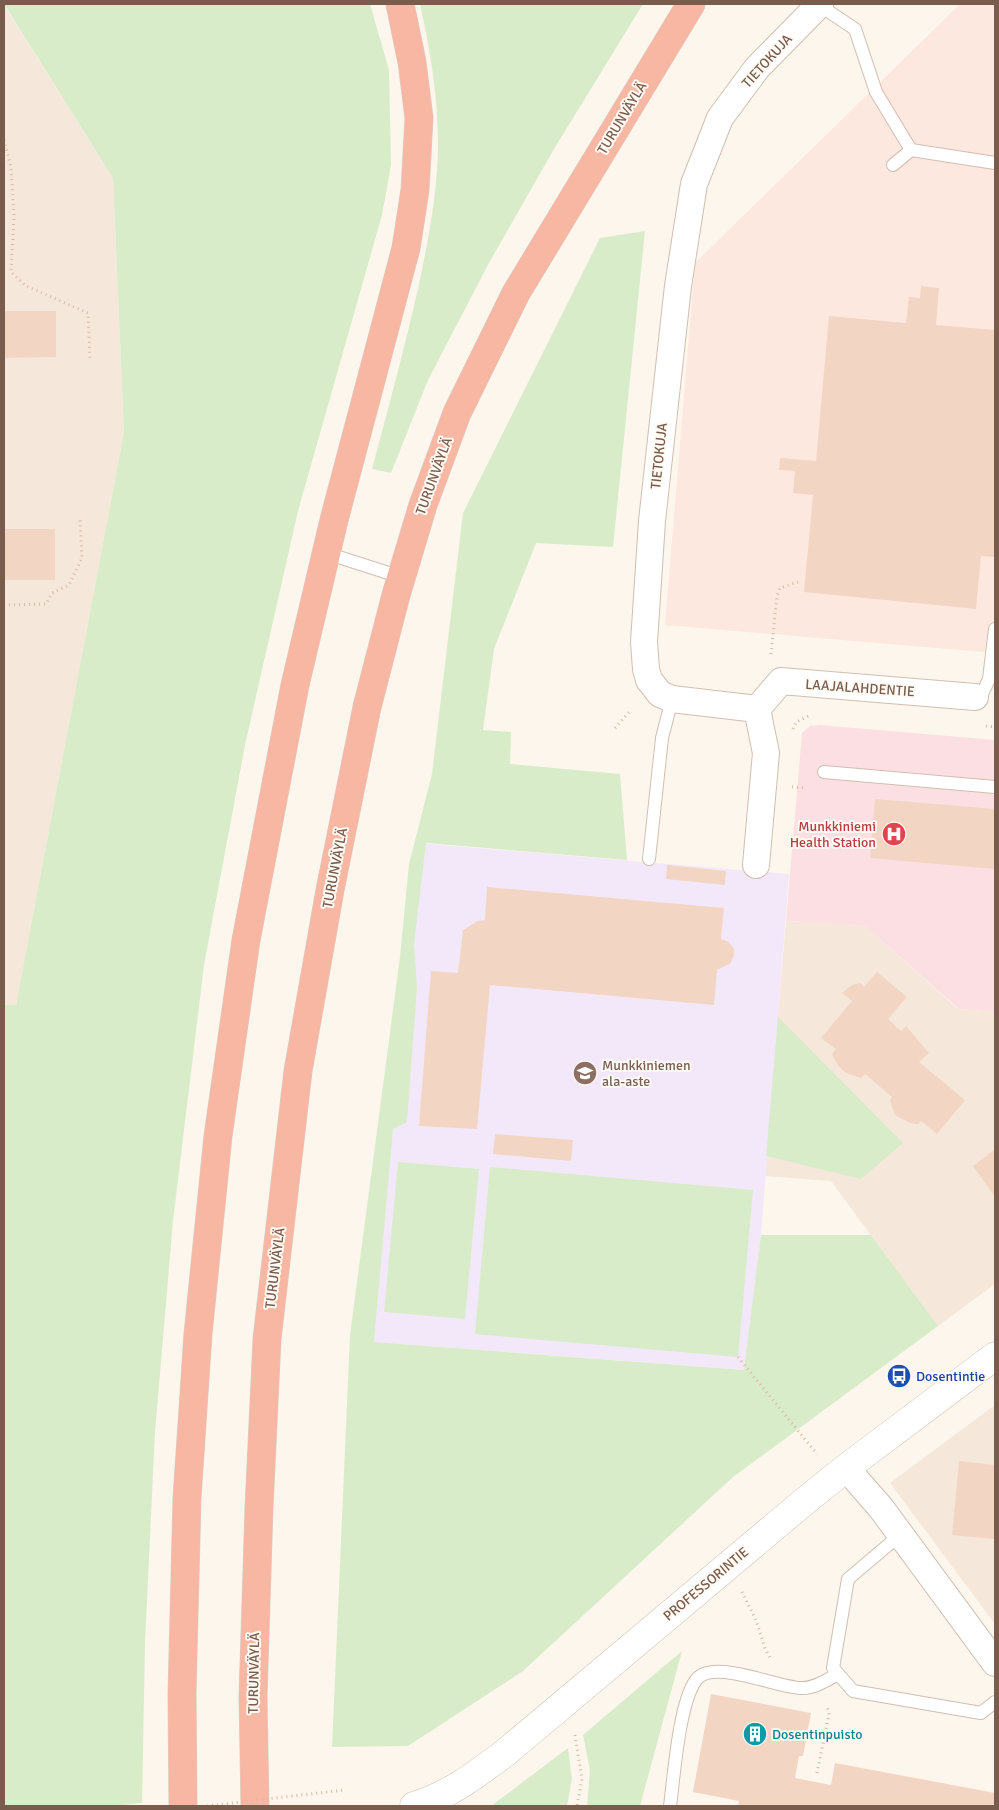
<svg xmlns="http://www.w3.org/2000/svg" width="999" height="1810" font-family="Signika,sans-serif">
  <rect width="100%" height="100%" fill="#fdf6ec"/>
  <!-- residential -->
  <g fill="#f5e8da">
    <polygon points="4,5 113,178 124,432 16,1005 4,1005"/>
    <polygon points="786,921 865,926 958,1009 995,1012 995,1284 938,1326 831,1181 764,1176"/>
    <polygon points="995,1405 995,1624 890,1483"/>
  </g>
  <!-- commercial -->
  <polygon fill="#fde8e0" points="960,4 995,4 995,653 665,625 695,263"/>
  <!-- education -->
  <polygon fill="#f3e8fa" points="417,843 789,874 761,1235 745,1370 374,1342"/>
  <!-- medical -->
  <polygon fill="#fbdfe3" points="819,725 995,740 995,1012 959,1009 865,926 786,921 802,733 810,726"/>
  <!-- green -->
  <g fill="#d8ecc9">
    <polygon points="4,4 370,4 389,70 391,165 382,215 298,511 245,745 204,965 173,1221 155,1432 145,1643 142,1803 116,1806 4,1806 4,1005 16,1005 124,432 113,178"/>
    <path d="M420,4H643L554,149L489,263L428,380L391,473L372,469C388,409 404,350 418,289C428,241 438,192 438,143C438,96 430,49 420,4Z"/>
    <polygon points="645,231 613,547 536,543 494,649 483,730 511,732 510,764 620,774 627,860 426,843 414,944 417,988 407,1122 393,1129 374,1342 744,1370 761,1235 871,1235 938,1326 733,1477 523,1671 408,1746 332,1747 350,1335 400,957 409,864 432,774 463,513 600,238"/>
    <polygon points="778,1017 903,1143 861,1179 766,1156"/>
    <polygon points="398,1162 479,1169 465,1319 384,1312"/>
    <polygon points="490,1167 753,1190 738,1357 475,1334"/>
    <polygon points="682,1651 640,1806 587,1806 590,1770 583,1735"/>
    <polygon points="568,1748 572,1779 567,1806 491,1806"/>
  </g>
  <!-- building -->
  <g fill="#f3d5c3">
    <polygon points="921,286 939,288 936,325 995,330 995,557 981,556 976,609 804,592 813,495 793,493 795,471 779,470 780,458 816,461 829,316 906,323 909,297 920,298"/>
    <polygon points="4,311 56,311 56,357 4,358"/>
    <rect x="4" y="529" width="51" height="51"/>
    <polygon points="875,799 995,809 995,869 870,858"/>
    <polygon points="667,865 726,871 725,885 666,879"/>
    <polygon points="487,887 724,908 721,939 729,942 734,949 734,955 730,964 717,970 714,1005 490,985 477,1129 419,1126 431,971 458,973 463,930 478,921 485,920"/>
    <polygon points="877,972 907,997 888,1019 901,1031 906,1026 929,1053 919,1062 965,1100 937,1134 921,1121 918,1124 910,1123 895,1115 890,1101 892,1097 865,1074 861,1078 846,1073 839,1067 832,1054 836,1049 821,1038 852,1001 842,993 852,985 860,983 864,987"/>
    <polygon points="495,1134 573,1140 571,1161 493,1154"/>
    <polygon points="995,1149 995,1197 973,1166"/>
    <polygon points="959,1461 995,1465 995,1539 952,1535"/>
    <polygon points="711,1694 811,1713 803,1756 799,1756 795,1778 831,1785 835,1763 995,1793 995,1806 738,1806 739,1801 693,1792"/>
  </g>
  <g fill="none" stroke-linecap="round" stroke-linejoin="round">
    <!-- service casing -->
    <g stroke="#d1beb0" stroke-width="14">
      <g id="service">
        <polyline points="819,5 855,29 876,92 911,150 893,165"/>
        <polyline points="911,150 995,163"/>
        <polyline points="326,553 401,577"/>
        <polyline points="975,697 982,694 989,679 995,629"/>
        <polyline points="824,772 995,787"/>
        <polyline points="649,859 662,738 672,699"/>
        <polyline points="900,1535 848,1579 833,1668 853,1691 981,1713 995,1702"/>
        <path d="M670,1806C674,1776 679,1703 696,1680C712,1657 779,1689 803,1688C815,1688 827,1680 838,1674"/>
      </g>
    </g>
    <!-- minor casing -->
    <g stroke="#d1beb0" stroke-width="28">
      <g id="minor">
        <polyline points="757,709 672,699 660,694 649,680 646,669 644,642 652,521 678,286 694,184 720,118 757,68 820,4"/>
        <polyline points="757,709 781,681 975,697"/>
        <polyline points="756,865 766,753 757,709"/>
        <polyline points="846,1468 881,1508 995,1663"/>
      </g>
    </g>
    <!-- tertiary casing -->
    <g stroke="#d1beb0" stroke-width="29">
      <path id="tertiary" d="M414,1806C448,1796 477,1774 505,1753L805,1501L846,1468L995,1356"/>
    </g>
    <!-- motorway casing -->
    <g stroke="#dad1cd" stroke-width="29">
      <g id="motorway">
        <polyline points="183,1806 182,1694 187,1498 198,1334 218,1136 246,940 295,685 334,520 406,248 415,190 419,118 412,62 400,4"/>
        <polyline points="255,1806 253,1697 259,1508 267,1339 298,1071 330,890 367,707 396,595 423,505 457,413 516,293 691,4"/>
      </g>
    </g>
    <!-- path -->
    <g stroke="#d9b8a5" stroke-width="3" stroke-dasharray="1 4" stroke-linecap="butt">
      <polyline points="4,140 11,167 14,216 11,272 26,286 88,313 90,358"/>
      <polyline points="4,605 46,604 52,593 69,585 82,558 80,519"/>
      <polyline points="771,654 777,596 780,588 798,582"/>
      <polyline points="986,726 995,727"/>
      <polyline points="615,728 631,710"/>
      <polyline points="793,729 796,722 811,715"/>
      <polyline points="792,787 806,788"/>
      <polyline points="738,1357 817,1454"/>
      <polyline points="742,1592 756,1620 765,1648 770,1658"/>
      <polyline points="575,1735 582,1779 577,1806"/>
      <polyline points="817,1773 829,1714 827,1705"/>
    </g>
    <!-- service -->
    <use href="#service" stroke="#fff" stroke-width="12"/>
    <!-- minor -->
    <use href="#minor" stroke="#fff" stroke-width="26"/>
    <!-- tertiary -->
    <use href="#tertiary" stroke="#fff" stroke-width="28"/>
    <!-- motorway -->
    <use href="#motorway" stroke="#f7b7a3" stroke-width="28"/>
    <!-- path-bridge -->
    <polyline stroke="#d9b8a5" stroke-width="3" stroke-dasharray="1 4" stroke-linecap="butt" points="207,1806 344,1790"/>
  </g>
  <!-- icons -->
  <defs>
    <g id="hospital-disc" transform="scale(1.25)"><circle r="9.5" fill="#e0444e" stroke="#fffaf3"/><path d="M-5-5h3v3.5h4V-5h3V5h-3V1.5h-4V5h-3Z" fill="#fff"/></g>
    <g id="school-disc" transform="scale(1.25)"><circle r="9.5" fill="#8d6e63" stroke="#fffaf3"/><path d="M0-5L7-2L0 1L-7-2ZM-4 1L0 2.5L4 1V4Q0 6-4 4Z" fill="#fff"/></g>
    <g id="bus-disc" transform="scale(1.25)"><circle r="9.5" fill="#1a4fb4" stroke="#fffaf3"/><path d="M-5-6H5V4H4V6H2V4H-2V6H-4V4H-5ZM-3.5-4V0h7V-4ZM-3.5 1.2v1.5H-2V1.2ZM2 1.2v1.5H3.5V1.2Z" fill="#fff"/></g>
    <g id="building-disc" transform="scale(1.25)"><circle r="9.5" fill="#0f9aa8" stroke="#fffaf3"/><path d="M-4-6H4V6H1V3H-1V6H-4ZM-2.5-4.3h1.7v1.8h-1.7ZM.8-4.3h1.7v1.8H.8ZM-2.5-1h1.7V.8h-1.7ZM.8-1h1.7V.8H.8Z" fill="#fff"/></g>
  </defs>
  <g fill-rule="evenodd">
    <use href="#hospital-disc" x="894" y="834"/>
    <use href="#school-disc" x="585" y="1073"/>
    <use href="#bus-disc" x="899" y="1376"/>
    <use href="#building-disc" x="755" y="1734"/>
  </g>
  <g text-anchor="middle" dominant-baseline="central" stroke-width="4" stroke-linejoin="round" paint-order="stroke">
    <!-- street labels -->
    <g font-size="14" fill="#7a5c4d" stroke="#fffaf3">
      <text transform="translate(767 61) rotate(-48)">TIETOKUJA</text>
      <text transform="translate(622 118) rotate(-59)">TURUNVÄYLÄ</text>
      <text transform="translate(659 456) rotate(-84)">TIETOKUJA</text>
      <text transform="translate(434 476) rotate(-70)">TURUNVÄYLÄ</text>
      <text transform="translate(860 688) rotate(4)">LAAJALAHDENTIE</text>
      <text transform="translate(335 868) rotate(-79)">TURUNVÄYLÄ</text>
      <text transform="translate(275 1268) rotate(-83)">TURUNVÄYLÄ</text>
      <text transform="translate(706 1584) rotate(-40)">PROFESSORINTIE</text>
      <text transform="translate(254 1673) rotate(-89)">TURUNVÄYLÄ</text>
    </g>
    <!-- health labels -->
    <g font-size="14" fill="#be3a42" stroke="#fffaf3" text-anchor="end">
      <text x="876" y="826">Munkkiniemi<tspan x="876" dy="16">Health Station</tspan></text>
    </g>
    <!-- education labels -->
    <g font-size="14" fill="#785e54" stroke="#fffaf3" text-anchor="start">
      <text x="602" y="1065">Munkkiniemen<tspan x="602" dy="16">ala-aste</tspan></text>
    </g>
    <!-- transit labels -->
    <g font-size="14" fill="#164399" stroke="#fffaf3" text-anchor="start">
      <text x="916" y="1376">Dosentintie</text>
    </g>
    <!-- culture labels -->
    <g font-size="14" fill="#0d838f" stroke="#fffaf3" text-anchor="start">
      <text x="772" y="1734">Dosentinpuisto</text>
    </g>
  </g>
  <!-- border -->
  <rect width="999" height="1810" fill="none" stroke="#7a5c4d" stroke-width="10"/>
</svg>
